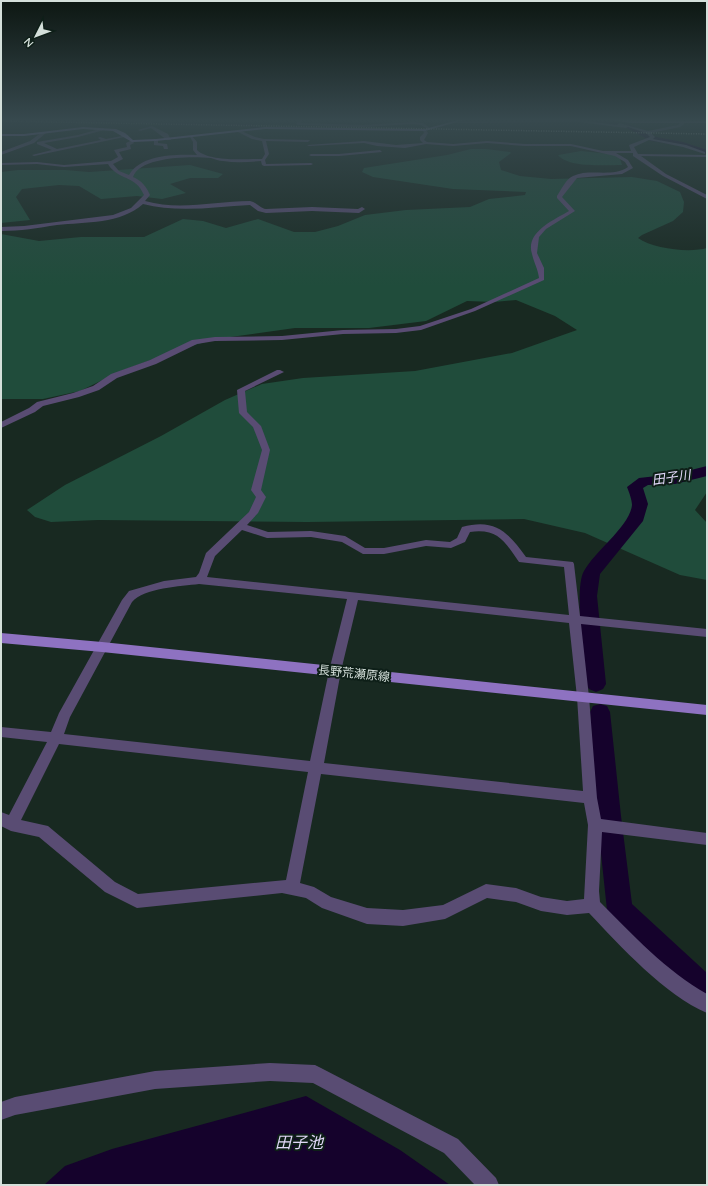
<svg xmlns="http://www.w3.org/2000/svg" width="708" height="1186" font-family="Quicksand,'Noto Sans JP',sans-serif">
  <rect width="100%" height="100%" fill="#182921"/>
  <!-- green -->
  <g fill="#204c3b">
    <path d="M471,149H486L510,152L511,153L499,162L501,170L520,176L551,179L632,177L657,181L680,192L684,202L683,212L673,221L642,235L638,238C653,249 690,253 707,248V492L695,510L707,523V580L680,575L585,533L524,519L307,522L98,520L51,522L35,517L27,510L65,485L161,436L225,400L262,384L303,378L415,371L512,353L577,330L555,316L516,300L494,302L467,301L426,321L369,328H295L216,339L180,349L121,371L80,391L43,399H1V234L39,241L81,237H144L183,219L203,221L226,228L258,219L294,232H315L338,226L365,215L406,210L470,207L489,199L525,195L526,192L453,189L373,177L362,172L364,168L447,155Z"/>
    <path d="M581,151L619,155L622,165C606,165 568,168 558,155Z"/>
    <polygon points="190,165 223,174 218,178 190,178 170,184 186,193 162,199 137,196 101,199 79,186 59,185 22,189 16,197 30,220 1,223 1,172 18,170 65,170 89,172"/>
  </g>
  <!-- water -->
  <polygon fill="#15022c" points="306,1096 400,1150 450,1185 44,1185 65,1166 112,1149"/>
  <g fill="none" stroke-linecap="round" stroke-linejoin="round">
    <!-- stream -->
    <g stroke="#15022c" stroke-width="1.5">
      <polyline points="5,120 137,122"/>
      <polyline points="149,123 252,125 251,127 261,128"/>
    </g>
    <!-- river -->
    <g fill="#15022c" fill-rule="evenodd">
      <polygon points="436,120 566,120 563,122 439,122"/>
      <polygon points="582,120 598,120 628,124 656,137 683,142 707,150 707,154 682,146 651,141 627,128 585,122"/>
      <path d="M707,466V476L675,484L648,485L643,488L648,504L643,521L600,574L597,596L606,684L603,689L596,692L589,689L586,684C584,662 574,587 584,571C595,551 630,526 632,505C632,500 629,492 627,487L639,478L675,474Z"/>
      <polygon points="600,704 607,706 610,712 621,816 632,904 707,973 707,1006 697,1002 611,919 607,910 597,816 590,712 593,706"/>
    </g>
    <!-- minor -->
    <g fill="#594c73" fill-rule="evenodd">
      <polygon points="88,120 165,120 151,123"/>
      <polygon points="298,120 302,120 301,123 363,125 413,122 423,123 430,128 428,129 421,125 413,124 363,127 298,125 296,124"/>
      <path d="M579,120L617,125L619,123L648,131L678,125L682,121H684V124L680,127L651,133L655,137L653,139L686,145L705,152V154L683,147L649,140L634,147L638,154L707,155V157L641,156L666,174L707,195V199L663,176L633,156V153H616L628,160L633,168L622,174L577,178L562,197L575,211L546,229L539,237L537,253L544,268V280L475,311L421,330L396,333L343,334L282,340L215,341L197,344L156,364L117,378L99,390L79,397L43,406L35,412L1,428V422L29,408L37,402L73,393L93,386L111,374L150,360L192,340L215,337L282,336L343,330L396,329L420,326L471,309L539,278C538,269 534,263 532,254C525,232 554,220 569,211L557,198V196C561,190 566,179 573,176C590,168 612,178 628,167L625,162L615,156L571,146H525L487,143L453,146L426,144L405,148L377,146L364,143L309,146L307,145L364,141L396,145L423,143L420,140V137L424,133L423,130L425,129L428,133L424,140L427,142L453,144L487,141L525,144H571L603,151H631L629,145L650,137L646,133L628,127L626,128L579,122L452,123L450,122Z"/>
      <polygon points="152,126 168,134 171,140 167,140 151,128 140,131 138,130"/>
      <polygon points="103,128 104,130 78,137 44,143 57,149 101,140 98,138 100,137 106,139 127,135 129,136 34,156 32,155 52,150 37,144 37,142 78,135"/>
      <path d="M239,130L255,137L264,139L310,140L308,142L266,141L269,154L265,160L266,164L311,163L313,164L311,165L264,166L262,165L261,161C249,162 236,163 223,161C219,161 215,159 211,158C193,156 140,156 133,177C142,181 146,186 150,195L145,201C180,211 215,201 250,201C256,202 260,208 266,209L312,207L358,209L362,207L365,209L359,213L312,211L266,213L258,211L250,205C215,207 177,213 143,204C121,224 85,222 57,225C38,228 20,231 1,231V227L24,226L113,215L131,208L144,195C135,174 118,181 108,164L64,167L37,164L1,165V163L37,162L64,165L111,161L118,157L114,150L127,147L126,143L132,140L134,143L130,145L131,149L119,152L123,159L113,164L119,171L129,175C141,154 176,154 197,155L193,150V142L190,137L192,136L197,142V150C209,162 245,159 262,159L265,154L262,141L252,139L238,132Z"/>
      <polygon points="42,132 46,133 34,143 1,155 1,152 30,141"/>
      <polygon points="154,139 158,139 158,143 167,144 168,149 164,149 163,146 154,145"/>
      <polygon points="380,150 382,152 339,156 311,156 309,155 311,154 339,154"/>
      <path d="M277,370H280L284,372L245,391L247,412L261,426L270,450L261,490L266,497L258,513L247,525L268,532L311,531L345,536L365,548H384L426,540L450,542L457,538L462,527C495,518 508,532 526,557L573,562L574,564L580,616L707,629V637L581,624L589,697L597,798L601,819L707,833V845L602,832L599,891L600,902C633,935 666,971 707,994V1013C665,995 620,946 589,913L567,915L541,911L516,902L487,898L445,919L403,926L367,924L322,908L306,898L282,893L137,908L105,892L39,837L11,831L1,826V812L9,815L47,742L1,737V727L51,732L59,713L122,600L129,591L164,581L196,577L199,573L206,553L249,512L256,497L251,490L262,450L253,427L239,413L237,390ZM242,530L267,538L311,537L342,542L363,554H384L426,546L451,548L465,542L470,532C498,528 505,542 519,562L564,567L569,615L207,577L215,556ZM199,584L347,599L329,671L310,761L64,734L70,717L132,602C144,588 181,586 199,584ZM358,600L569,623L577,697L583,791L324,763L341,671ZM59,744L308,772L286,880L138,894L115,882L48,826L21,820ZM321,774L584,803L588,825L584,899L567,901L541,897L516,888L486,884L443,905L403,910L367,908L331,897L314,887L300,883Z"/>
      <polygon points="270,1063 315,1065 321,1068 458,1139 496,1178 499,1185 475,1185 444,1153 313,1083 270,1081 155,1089 15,1115 1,1120 1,1102 15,1097 155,1071"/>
    </g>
    <!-- major -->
    <g fill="#8e72c1" fill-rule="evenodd">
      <polygon points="458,120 464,120 425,131 265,129 156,141 132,142 113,131 83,129 24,136 1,136 1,134 24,134 83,127 116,129 125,133 133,140 156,139 265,127 425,129"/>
      <polygon points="610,120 707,121 707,123 632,123"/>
      <polygon points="1,633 102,642 707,705 707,715 102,652 1,643"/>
    </g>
    <!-- rail -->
    <polyline stroke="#bac6c0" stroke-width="1.5" stroke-dasharray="1 1.5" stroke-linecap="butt" points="1,121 707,134"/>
  </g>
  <!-- sky -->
  <linearGradient id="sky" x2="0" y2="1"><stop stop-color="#0d1712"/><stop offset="0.42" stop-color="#37494e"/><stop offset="1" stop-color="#37494e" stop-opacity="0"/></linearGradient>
  <rect width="708" height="286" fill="url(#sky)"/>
  <g text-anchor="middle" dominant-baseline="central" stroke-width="4" stroke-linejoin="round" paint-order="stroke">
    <!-- street labels -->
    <g font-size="12" fill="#d4dfda" stroke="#0e1f18">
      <text transform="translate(354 673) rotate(6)">長野荒瀬原線</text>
    </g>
    <!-- water labels -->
    <g font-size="13" font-style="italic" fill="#e1d7f8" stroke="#0e1f18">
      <text transform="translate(671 477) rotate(-8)">田子川</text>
    </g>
    <!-- near-water labels -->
    <g font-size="16" font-style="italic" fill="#e1d7f8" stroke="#0e1f18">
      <text x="299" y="1142">田子池</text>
    </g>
  </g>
  <!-- border -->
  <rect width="708" height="1186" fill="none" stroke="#d4dfda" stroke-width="4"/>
  <!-- north arrow -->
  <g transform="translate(36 36) rotate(228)" stroke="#0e1f18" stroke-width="3" paint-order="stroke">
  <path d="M0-3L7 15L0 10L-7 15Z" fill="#d4dfda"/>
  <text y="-6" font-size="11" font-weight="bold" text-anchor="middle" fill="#d4dfda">N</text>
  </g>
</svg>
